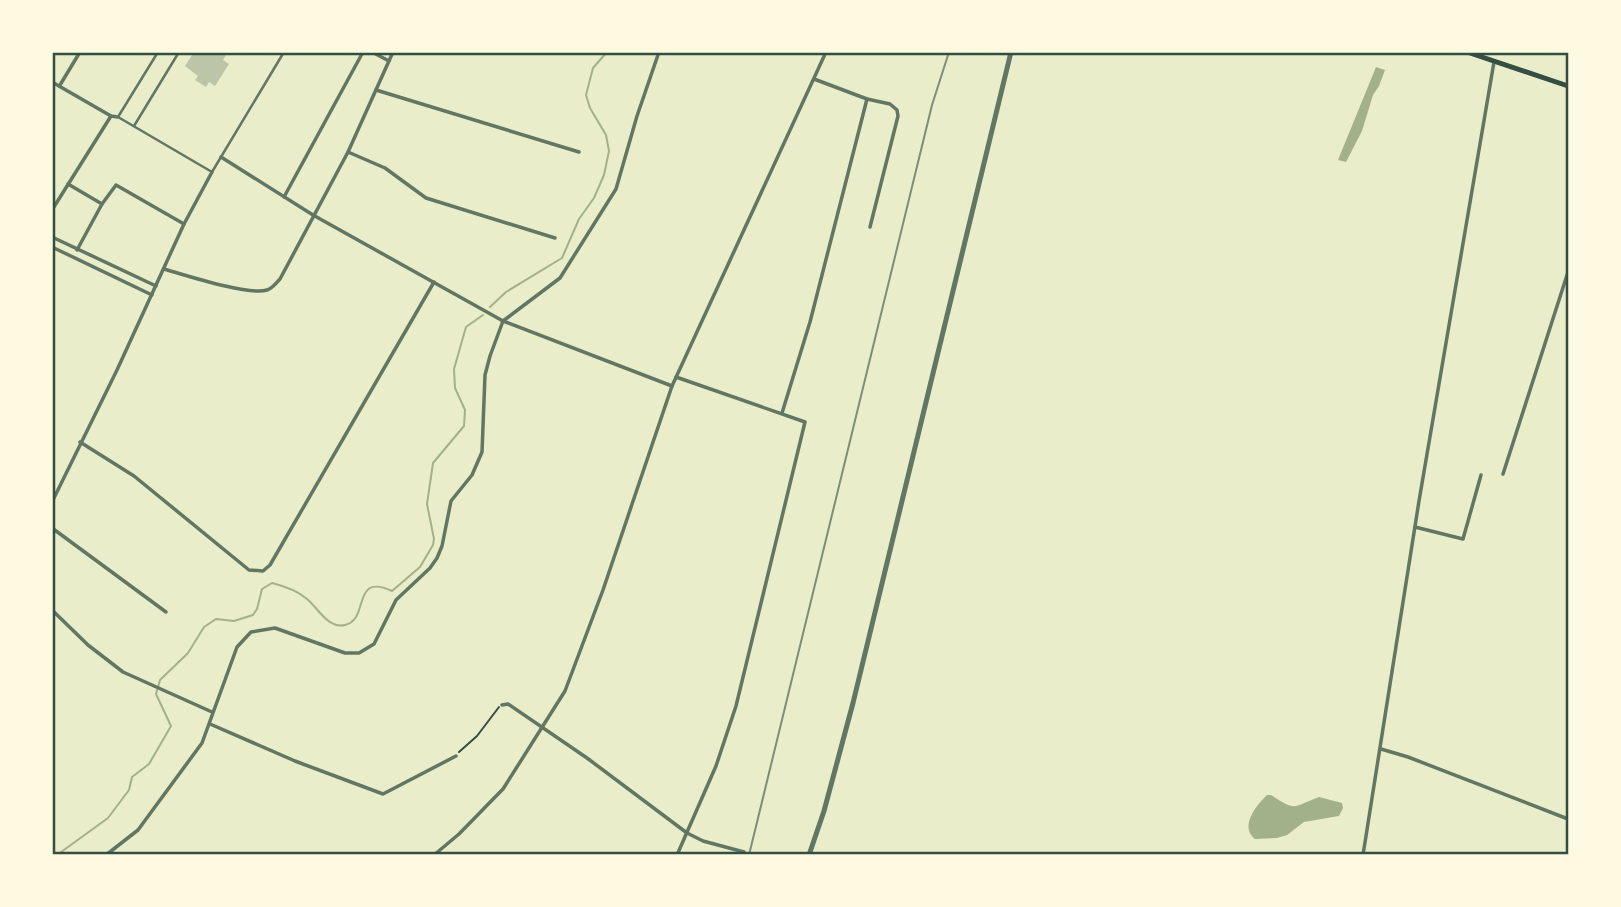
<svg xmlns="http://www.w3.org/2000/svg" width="1621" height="907" font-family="'Roboto Condensed',sans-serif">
  <rect width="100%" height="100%" fill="#e9edc9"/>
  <!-- water -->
  <g fill="#a3b18a">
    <polygon points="1376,67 1385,70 1379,86 1373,95 1362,131 1346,162 1338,160"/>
    <path d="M1267,795H1271C1297,812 1292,807 1319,797L1342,803L1343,808L1339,816L1304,822L1287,835L1277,838L1255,839C1239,826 1256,806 1267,795Z"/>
  </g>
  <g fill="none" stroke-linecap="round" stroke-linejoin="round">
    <!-- stream -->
    <g stroke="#a3b18a" stroke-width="2">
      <polyline points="490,307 506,292 562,258 579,219 594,198 604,175 609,151 606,135 590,108 586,95 593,68 607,52"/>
      <path d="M57,855L108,818L129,790L132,777L149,764L171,726L156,694L160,680L188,653L204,627L216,619L234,621L253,615L257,609L262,589L272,583C284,586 298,591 307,599C318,608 328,629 345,625C370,620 351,572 392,591L420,567L433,545L434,539L427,504L433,463L464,426L465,410L455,388L454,369L466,327L483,315"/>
    </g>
  </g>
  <!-- building -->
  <polygon fill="#bcc5a7" points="194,52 221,52 226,55 223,60 229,64 215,86 209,82 206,87 195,80 198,76 185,66"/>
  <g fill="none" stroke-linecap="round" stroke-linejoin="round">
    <!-- path -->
    <polyline stroke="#344e41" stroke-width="2" points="459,752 477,736 499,707"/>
    <!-- service -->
    <polyline stroke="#617663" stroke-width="2" points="753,854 754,855"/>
    <!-- pedestrian -->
    <g stroke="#617663" stroke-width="2.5">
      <polyline points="158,52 118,117 212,172 284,52"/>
      <polyline points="134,126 179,52"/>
    </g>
    <!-- minor -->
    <g stroke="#617663" stroke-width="3.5">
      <polyline points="372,52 389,61"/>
      <polyline points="814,79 867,99 890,104 897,110 898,116 870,227"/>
      <polyline points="52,82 111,116 118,117"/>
      <polyline points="60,85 80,52"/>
      <polyline points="376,90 579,152"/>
      <polyline points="348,152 385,168 426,198 555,238"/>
      <polyline points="221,157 313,215 503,321 672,386"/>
      <polyline points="68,184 102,204"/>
      <polyline points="284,197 363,52"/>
      <polyline points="52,210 111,116"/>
      <polyline points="52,237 156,286"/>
      <polyline points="52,247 152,295"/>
      <polyline points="77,250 102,204 116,185 184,224"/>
      <path d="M164,269C185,275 249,296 267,290C273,288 276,283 280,279L348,152L393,52"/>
      <polyline points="676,377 805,422 736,706 716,766 677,855"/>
      <polyline points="782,413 810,322 867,99"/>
      <polyline points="80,442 134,476 249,570 263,571 270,565 434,282"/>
      <polyline points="1503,474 1568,272"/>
      <polyline points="52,502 117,370 184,224 212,172"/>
      <polyline points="1415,527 1463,539 1481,475"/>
      <polyline points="52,528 166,612"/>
      <polyline points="52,610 88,645 123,672 212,712"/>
      <polyline points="502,705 508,704 587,758 687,833 703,841 744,852"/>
      <polyline points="210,724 295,761 383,794 456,756"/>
      <polyline points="1381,749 1408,757 1568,819"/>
      <polyline points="106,855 138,830 202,743 237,647 251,632 275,628 345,653 359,653 374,644 396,600 430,568 437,558 442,546 451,501 472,475 482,452 485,375 490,356 503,321 560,278 616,189 637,116 659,52"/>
      <polyline points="434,855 459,834 503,789 565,691 603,590 672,386 826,52"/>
      <polyline points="1363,855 1419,501 1494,62"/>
    </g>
    <!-- tertiary -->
    <polyline stroke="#617663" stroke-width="5" points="809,855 824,811 853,703 1011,52"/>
    <!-- secondary -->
    <polyline stroke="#344e41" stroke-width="5" points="1467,52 1568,86"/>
    <!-- rail -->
    <polyline stroke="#7c8e77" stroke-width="2" points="749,855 932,105 949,52"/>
  </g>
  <!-- border -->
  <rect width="1621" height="907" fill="none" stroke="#fefae0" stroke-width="108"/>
  <rect x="54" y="54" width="1513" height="799" fill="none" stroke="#344e41" stroke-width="2.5"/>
</svg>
